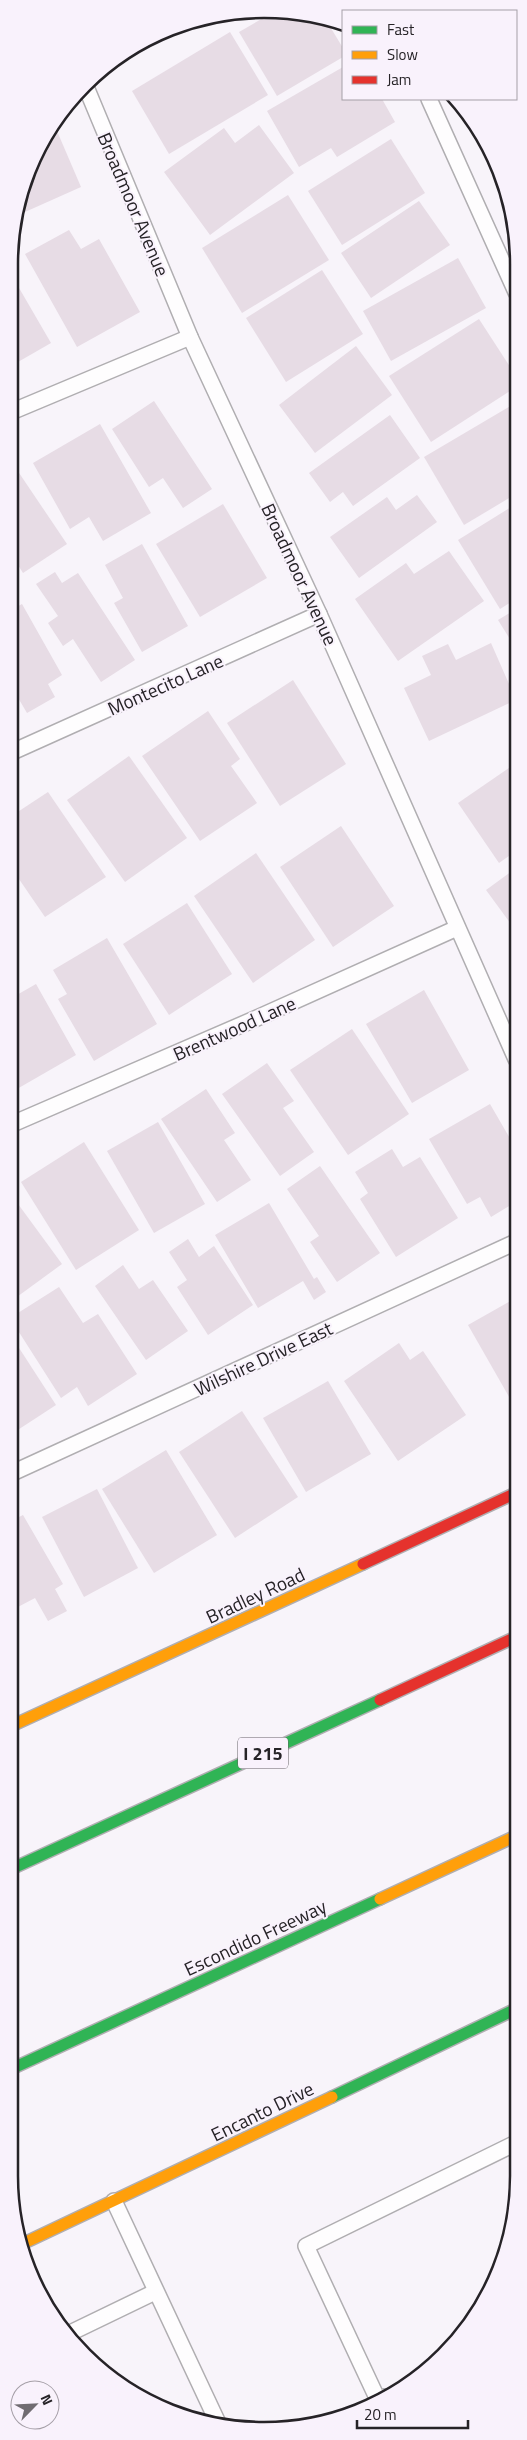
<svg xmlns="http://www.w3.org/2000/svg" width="527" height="2440" font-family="'Titillium Web',sans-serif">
  <rect width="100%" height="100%" fill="#f8f4fa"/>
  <!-- building -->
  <g fill="#e7dce5">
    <polygon points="297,11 326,20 343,48 343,57 277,96 239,32 272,13"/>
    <polygon points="230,32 268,95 169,154 132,91"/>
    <polygon points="343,67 343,99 382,99 395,122 337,157 331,148 299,167 267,111"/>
    <polygon points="54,124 81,187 16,216 43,136"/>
    <polygon points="259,125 294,173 210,235 164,172 224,128 235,143"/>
    <polygon points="391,139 425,193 342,245 308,191"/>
    <polygon points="288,195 329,260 242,313 202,248"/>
    <polygon points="419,201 450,245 371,298 341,253"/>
    <polygon points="69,230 81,249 99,239 140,312 77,347 25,254"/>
    <polygon points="458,258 486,308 391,361 363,311"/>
    <polygon points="322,270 363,334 286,382 246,318"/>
    <polygon points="15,281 51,343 11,366 11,284"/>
    <polygon points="479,319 516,376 516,387 431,442 389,376"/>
    <polygon points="356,346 392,395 315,453 279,405"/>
    <polygon points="154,401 212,489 183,508 163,478 149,487 112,429"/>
    <polygon points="514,404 516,409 516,494 464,525 424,457"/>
    <polygon points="390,415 420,458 353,506 343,492 330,502 309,473"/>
    <polygon points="100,424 151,513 103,541 89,517 70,529 33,463"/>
    <polygon points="11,461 67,544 23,573 11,554"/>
    <polygon points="417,495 437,522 359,578 330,537 387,497 396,510"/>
    <polygon points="223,504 267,578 200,617 156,544"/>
    <polygon points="516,504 516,599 500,609 458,540"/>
    <polygon points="142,544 188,626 142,652 114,603 123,598 105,565"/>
    <polygon points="449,551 484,601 398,661 355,599 406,563 414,574"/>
    <polygon points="55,572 62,583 78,573 135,660 101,682 73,639 63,646 48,623 58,616 36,584"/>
    <polygon points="22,604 62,675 48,684 55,697 27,713 10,684 11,610"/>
    <polygon points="516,609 516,649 498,620"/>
    <polygon points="491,643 516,700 429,741 404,688 431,675 422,656 448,644 456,660"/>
    <polygon points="293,680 346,764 280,806 227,723"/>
    <polygon points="208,711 240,759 231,766 257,803 200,841 142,756"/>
    <polygon points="129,756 187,838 125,882 67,800"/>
    <polygon points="516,763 516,851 499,863 458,803"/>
    <polygon points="48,792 106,877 45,917 10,866 10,817"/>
    <polygon points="341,826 394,906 333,947 280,867"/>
    <polygon points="256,853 315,940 253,983 194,896"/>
    <polygon points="516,868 516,931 486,890"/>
    <polygon points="187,903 232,974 169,1015 123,944"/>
    <polygon points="107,938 157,1024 94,1061 58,999 67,994 53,970"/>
    <polygon points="36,984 76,1055 10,1093 10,988 15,996"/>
    <polygon points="424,990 469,1070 412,1103 366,1024"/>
    <polygon points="352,1029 409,1114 348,1155 290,1070"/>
    <polygon points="267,1063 294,1101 283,1108 314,1152 280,1176 222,1094"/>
    <polygon points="206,1089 235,1133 224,1140 251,1180 217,1202 161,1119"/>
    <polygon points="490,1104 516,1149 516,1202 491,1217 480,1197 467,1204 429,1139"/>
    <polygon points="158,1122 205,1204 154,1233 107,1151"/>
    <polygon points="84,1142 139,1230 76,1270 21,1182"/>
    <polygon points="392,1149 403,1167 420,1157 458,1218 396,1257 360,1199 368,1193 355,1172"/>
    <polygon points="320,1166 380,1253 337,1282 310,1242 319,1236 287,1189"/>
    <polygon points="10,1193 62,1264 10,1302"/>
    <polygon points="269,1203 314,1279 317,1277 326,1292 314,1300 303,1281 258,1308 215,1235"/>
    <polygon points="188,1239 199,1257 214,1246 253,1305 208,1335 177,1287 187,1280 169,1252"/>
    <polygon points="123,1265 139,1289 153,1280 188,1331 146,1360 95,1286"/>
    <polygon points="59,1287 83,1323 98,1314 137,1374 88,1406 77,1387 61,1398 10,1318"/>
    <polygon points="514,1299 516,1302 516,1400 512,1402 468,1325"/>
    <polygon points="10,1334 56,1405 10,1435"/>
    <polygon points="399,1343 410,1360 423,1351 466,1415 398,1461 344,1381"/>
    <polygon points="328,1381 371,1454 306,1492 263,1418"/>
    <polygon points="242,1411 298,1497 235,1538 179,1452"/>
    <polygon points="166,1450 217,1535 154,1573 102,1489"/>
    <polygon points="97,1489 138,1568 84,1597 42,1517"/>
    <polygon points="23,1515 63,1584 55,1589 67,1611 48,1621 35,1598 16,1608 9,1597 9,1522"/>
    <polygon points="9,1611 19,1628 9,1633"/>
  </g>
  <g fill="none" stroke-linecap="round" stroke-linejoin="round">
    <!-- lane casing -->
    <g stroke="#b0aeb1" stroke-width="18">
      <g id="lane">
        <polyline points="86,87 190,337 319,614 516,1059"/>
        <polyline points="429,99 516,292"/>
        <polyline points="11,412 190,337"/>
        <polyline points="10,753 319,614"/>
        <polyline points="10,1125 257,1018 457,928"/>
        <polyline points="10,1474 516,1242"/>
        <polyline points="114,2201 218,2423"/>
        <polyline points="66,2335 155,2292"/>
        <polyline points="384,2397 378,2400 306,2246 516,2143"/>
      </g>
    </g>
    <!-- fast casing -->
    <g stroke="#b0aeb1" stroke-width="14">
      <g id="fast">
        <polyline points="9,1870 380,1700"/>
        <polyline points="9,2070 380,1899"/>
        <polyline points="332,2097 516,2009"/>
      </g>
    </g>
    <!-- slow casing -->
    <g stroke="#b0aeb1" stroke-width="14">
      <g id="slow">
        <polyline points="9,1727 363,1564"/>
        <polyline points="380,1899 516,1836"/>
        <polyline points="22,2244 332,2097"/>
      </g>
    </g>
    <!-- jam casing -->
    <g stroke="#b0aeb1" stroke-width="14">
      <g id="jam">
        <polyline points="363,1564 516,1493"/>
        <polyline points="380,1700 516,1637"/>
      </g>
    </g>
    <!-- lane -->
    <use href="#lane" stroke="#fefdfe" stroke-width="15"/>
    <!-- fast -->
    <use href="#fast" stroke="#30b455" stroke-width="11"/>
    <!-- slow -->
    <use href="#slow" stroke="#ff9f0a" stroke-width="11"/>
    <!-- jam -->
    <use href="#jam" stroke="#e5322d" stroke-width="11"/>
  </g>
  <g text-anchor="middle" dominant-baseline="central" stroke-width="4" stroke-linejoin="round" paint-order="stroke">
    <!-- shield labels -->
    <rect fill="#f9f2fc" stroke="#656167" stroke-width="1" x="238" y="1737.5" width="50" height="31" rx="4"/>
    <g font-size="18" font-weight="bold" fill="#262327">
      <text x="263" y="1753">I 215</text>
    </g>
    <!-- street labels -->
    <g font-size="19" fill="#262327" stroke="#f9f2fc">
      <text transform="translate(134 204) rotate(67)">Broadmoor Avenue</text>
      <text transform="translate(300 574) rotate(65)">Broadmoor Avenue</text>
      <text transform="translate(165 684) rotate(-24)">Montecito Lane</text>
      <text transform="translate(234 1028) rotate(-24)">Brentwood Lane</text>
      <text transform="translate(263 1358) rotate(-25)">Wilshire Drive East</text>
      <text transform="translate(255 1595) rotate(-25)">Bradley Road</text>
      <text transform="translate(255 1937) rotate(-25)">Escondido Freeway</text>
      <text transform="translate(262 2111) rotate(-26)">Encanto Drive</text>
    </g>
  </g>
  <!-- crop -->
  <path d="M0 0H527V2440H0ZM264 18H264A246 246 0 0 1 510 264V2176A246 246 0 0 1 264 2422H264A246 246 0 0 1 18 2176V264A246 246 0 0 1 264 18Z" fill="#f9f2fc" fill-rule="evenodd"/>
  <path fill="none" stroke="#262327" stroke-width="2.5" d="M264 18H264A246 246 0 0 1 510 264V2176A246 246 0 0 1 264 2422H264A246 246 0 0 1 18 2176V264A246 246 0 0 1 264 18Z"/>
  <!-- legend -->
  <rect x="342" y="10" width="175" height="90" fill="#f9f2fc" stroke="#a59fa7"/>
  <rect x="352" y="26" width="25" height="8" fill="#30b455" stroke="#a59fa7"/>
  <text x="387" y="35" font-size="15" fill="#262327">Fast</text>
  <rect x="352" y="51" width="25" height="8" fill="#ff9f0a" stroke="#a59fa7"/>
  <text x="387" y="60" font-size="15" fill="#262327">Slow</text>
  <rect x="352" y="76" width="25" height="8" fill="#e5322d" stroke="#a59fa7"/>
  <text x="387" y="85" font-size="15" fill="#262327">Jam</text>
  <!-- north arrow -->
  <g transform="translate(35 2405) rotate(66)"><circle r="24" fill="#f9f2fc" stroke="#a59fa7"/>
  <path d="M0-4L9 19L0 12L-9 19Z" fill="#706c71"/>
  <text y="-8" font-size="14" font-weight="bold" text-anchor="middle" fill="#262327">N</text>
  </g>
  <!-- scale -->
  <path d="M357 2420v8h111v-8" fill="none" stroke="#262327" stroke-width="2.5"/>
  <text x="364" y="2420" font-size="15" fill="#262327" stroke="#f9f2fc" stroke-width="4" paint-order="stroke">20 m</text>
</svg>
